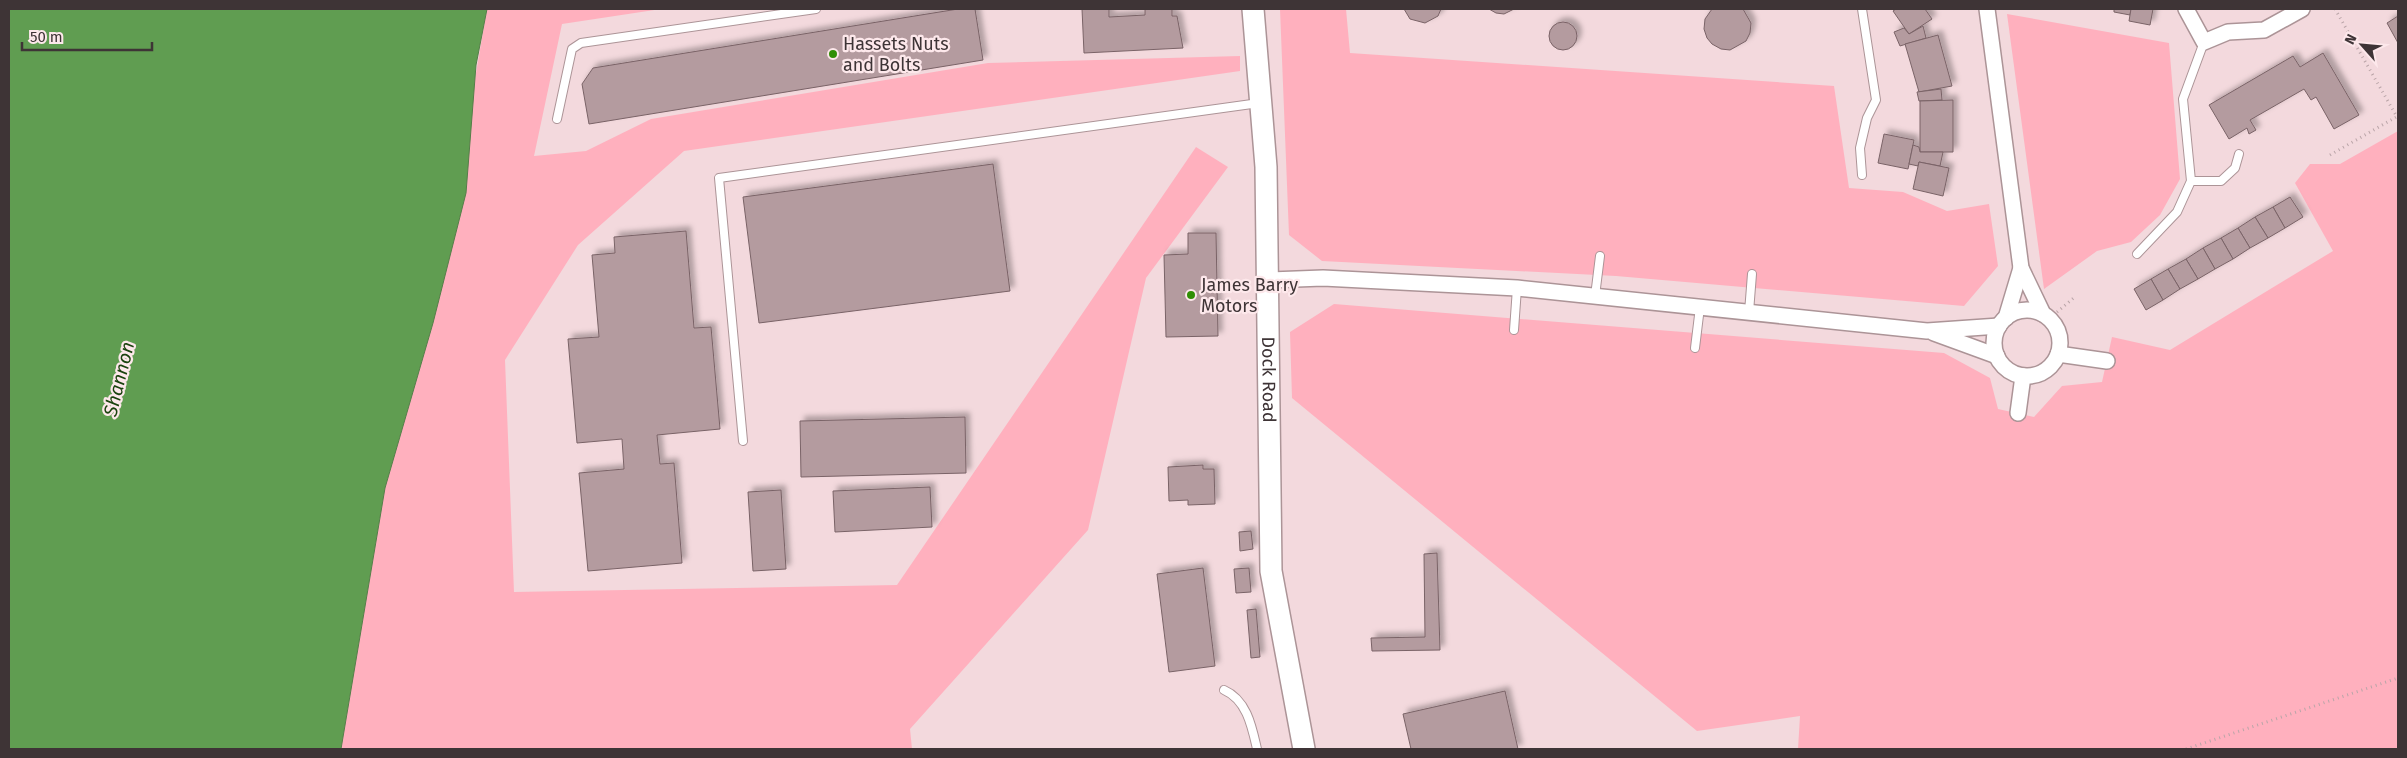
<svg xmlns="http://www.w3.org/2000/svg" width="2407" height="758" font-family="'Fira Sans',sans-serif">
  <defs>
    <filter id="shadow"><feDropShadow dx="4.5" dy="-4.5" stdDeviation="2.5" flood-color="#0004"/></filter>
  </defs>
  <rect width="100%" height="100%" fill="#f3d9dd"/>
  <!-- green -->
  <g fill="#ffb0be">
    <polygon points="487,9 661,9 562,24 534,156 586,151 651,119 988,63 1240,56 1240,71 684,151 578,245 505,360 514,592 897,585 1196,147 1228,167 1146,278 1088,530 910,729 912,749 341,749 385,488 433,323"/>
    <polygon points="1280,9 1346,9 1350,53 1834,86 1849,188 1903,192 1947,211 1989,204 1998,266 1964,306 1616,276 1322,261 1289,235"/>
    <polygon points="2007,14 2169,43 2180,179 2160,215 2131,242 2097,251 2044,289"/>
    <polygon points="2398,131 2398,749 1798,749 1800,716 1697,731 1292,398 1290,332 1334,304 1944,353 1990,378 1998,409 2034,417 2062,386 2102,382 2112,337 2170,350 2333,251 2295,183 2310,164 2340,164"/>
  </g>
  <!-- water -->
  <polygon fill="#609d51" stroke="#567e49" points="9,9 487,9 476,65 466,193 433,323 385,488 341,749 9,749"/>
  <!-- building -->
  <g fill="#b49b9f" stroke="#7a6367" filter="url(#shadow)">
    <polygon points="958,9 975,9 983,60 589,124 582,84 593,68"/>
    <polygon points="1082,9 1109,9 1109,17 1145,15 1145,9 1172,9 1172,16 1177,16 1183,48 1084,53"/>
    <polygon points="1404,9 1441,9 1438,16 1425,23 1410,19"/>
    <polygon points="1489,9 1514,9 1504,14 1496,13"/>
    <polygon points="1712,9 1743,9 1751,23 1750,33 1746,41 1730,50 1721,49 1712,44 1707,38 1704,29 1705,19"/>
    <polygon points="1896,9 1925,9 1932,19 1909,34 1893,11"/>
    <polygon points="2114,9 2131,9 2130,15 2114,12"/>
    <polygon points="2131,9 2153,9 2150,25 2129,21"/>
    <polygon points="2398,16 2398,43 2387,23"/>
    <circle cx="1563" cy="36" r="14"/>
    <polygon points="1923,26 1926,38 1900,46 1894,32 1904,28 1909,34"/>
    <polygon points="1938,35 1952,86 1919,92 1905,44"/>
    <polygon points="2323,53 2359,115 2334,129 2316,97 2311,100 2304,89 2250,120 2256,130 2249,134 2247,128 2229,139 2209,105 2293,56 2300,67"/>
    <polygon points="1941,89 1942,100 1919,101 1917,92"/>
    <polygon points="1953,100 1953,152 1920,152 1920,101"/>
    <polygon points="1884,134 1914,140 1908,169 1878,163"/>
    <polygon points="1913,145 1919,147 1920,152 1943,152 1940,166 1919,162 1918,166 1909,164"/>
    <polygon points="1919,162 1949,168 1943,196 1913,189"/>
    <polygon points="993,164 1010,291 759,323 743,197"/>
    <polygon points="2290,197 2303,217 2285,228 2273,207"/>
    <polygon points="2273,207 2285,228 2268,238 2255,217"/>
    <polygon points="2255,217 2268,238 2250,248 2238,228"/>
    <polygon points="2238,228 2250,248 2233,259 2221,238"/>
    <polygon points="686,231 694,328 711,327 720,429 657,435 660,464 674,463 682,563 588,571 579,473 624,469 622,439 577,443 568,339 599,337 592,255 615,253 614,237"/>
    <polygon points="1188,233 1216,233 1218,336 1166,337 1164,255 1188,254"/>
    <polygon points="2221,238 2233,259 2215,269 2203,248"/>
    <polygon points="2203,248 2215,269 2198,279 2186,259"/>
    <polygon points="2186,259 2198,279 2180,289 2168,269"/>
    <polygon points="2168,269 2180,289 2163,300 2151,279"/>
    <polygon points="2151,279 2163,300 2146,310 2134,289"/>
    <polygon points="965,417 966,473 801,477 800,421"/>
    <polygon points="1203,465 1203,469 1214,469 1215,504 1188,505 1188,500 1169,501 1168,467"/>
    <polygon points="930,487 932,527 835,532 833,491"/>
    <polygon points="781,490 786,569 753,571 748,492"/>
    <polygon points="1251,531 1253,549 1240,551 1239,532"/>
    <polygon points="1437,553 1440,650 1372,651 1371,638 1425,637 1424,554"/>
    <polygon points="1203,568 1215,666 1169,672 1157,574"/>
    <polygon points="1249,568 1251,592 1236,593 1234,569"/>
    <polygon points="1256,609 1260,657 1251,658 1247,610"/>
    <polygon points="1505,691 1518,749 1411,749 1403,714"/>
  </g>
  <g fill="none" stroke-linecap="round" stroke-linejoin="round">
    <!-- lane casing -->
    <g stroke="#ac9497" stroke-width="10">
      <g id="lane">
        <polyline points="557,119 572,49 581,43 816,9"/>
        <polyline points="1862,175 1860,148 1867,118 1876,100 1862,9"/>
        <polyline points="2191,181 2221,181 2235,168 2239,154"/>
        <polyline points="2137,254 2177,212 2191,181 2183,99 2204,42"/>
        <polyline points="1595,296 1600,256"/>
        <polyline points="1749,312 1752,274"/>
        <polyline points="1514,330 1517,288"/>
        <polyline points="1695,348 1700,307"/>
        <polyline points="743,441 719,178 1259,103"/>
        <path d="M1224,690C1247,700 1252,727 1257,749"/>
      </g>
    </g>
    <!-- street casing -->
    <g stroke="#ac9497" stroke-width="18">
      <g id="street">
        <polyline points="1987,9 2021,268 2043,314"/>
        <polyline points="2186,9 2204,42 2228,32 2264,30 2302,9"/>
        <polyline points="1268,280 1323,278 1517,288 1927,331 1999,326"/>
        <circle cx="2027" cy="343" r="33"/>
        <polyline points="2006,318 2021,268"/>
        <polyline points="1934,333 1997,356"/>
        <polyline points="2058,354 2107,361"/>
        <polyline points="2018,413 2023,376"/>
      </g>
    </g>
    <!-- secondary casing -->
    <g stroke="#ac9497" stroke-width="24">
      <g id="secondary">
        <path id="s1" d="M1253,9L1266,167L1271,571L1304,749"/>
      </g>
    </g>
    <!-- path -->
    <g stroke="#baa5a8" stroke-width="3" stroke-dasharray="1 4" stroke-linecap="butt">
      <polyline points="2335,9 2397,117"/>
      <polyline points="2330,155 2398,116"/>
      <polyline points="2057,312 2076,296"/>
      <polyline points="2186,749 2398,678"/>
    </g>
    <!-- lane -->
    <use href="#lane" stroke="#fff" stroke-width="8"/>
    <!-- street -->
    <use href="#street" stroke="#fff" stroke-width="15"/>
    <!-- secondary -->
    <use href="#secondary" stroke="#fff" stroke-width="21"/>
  </g>
  <!-- markers -->
  <g fill="#308f06" stroke="#fde8eb" stroke-width="2">
    <circle cx="833" cy="54" r="5"/>
    <circle cx="1191" cy="295" r="5"/>
  </g>
  <g text-anchor="middle" dominant-baseline="central" stroke-width="4.5" stroke-linejoin="round" paint-order="stroke">
    <!-- poi labels -->
    <g font-size="18" fill="#3e3436" stroke="#fde8eb" text-anchor="start">
      <text x="843" y="44">Hassets Nuts<tspan x="843" dy="21">and Bolts</tspan></text>
      <text x="1201" y="285">James Barry<tspan x="1201" dy="21">Motors</tspan></text>
    </g>
    <!-- street labels -->
    <g font-size="18" fill="#3e3436" stroke="#fde8eb">
      <text stroke="none"><textPath href="#s1" startOffset="371">Dock Road</textPath></text>
    </g>
    <!-- water labels -->
    <g font-size="19" font-style="italic" fill="#1a430e" stroke="#fde8eb">
      <text transform="translate(119 379) rotate(-76)">Shannon</text>
    </g>
  </g>
  <!-- border -->
  <rect width="2407" height="758" fill="none" stroke="#3e3436" stroke-width="20"/>
  <!-- north arrow -->
  <g transform="translate(2362 45) rotate(297)" stroke="#fde8eb" stroke-width="4" paint-order="stroke">
  <path d="M0-4L9 19L0 12L-9 19Z" fill="#3e3436"/>
  <text y="-8" font-size="14" font-weight="bold" text-anchor="middle" fill="#3e3436">N</text>
  </g>
  <!-- scale -->
  <path d="M22 42v8h130v-8" fill="none" stroke="#3e3436" stroke-width="2.5"/>
  <text x="30" y="42" font-size="15" fill="#3e3436" stroke="#fde8eb" stroke-width="4" paint-order="stroke">50 m</text>
</svg>
